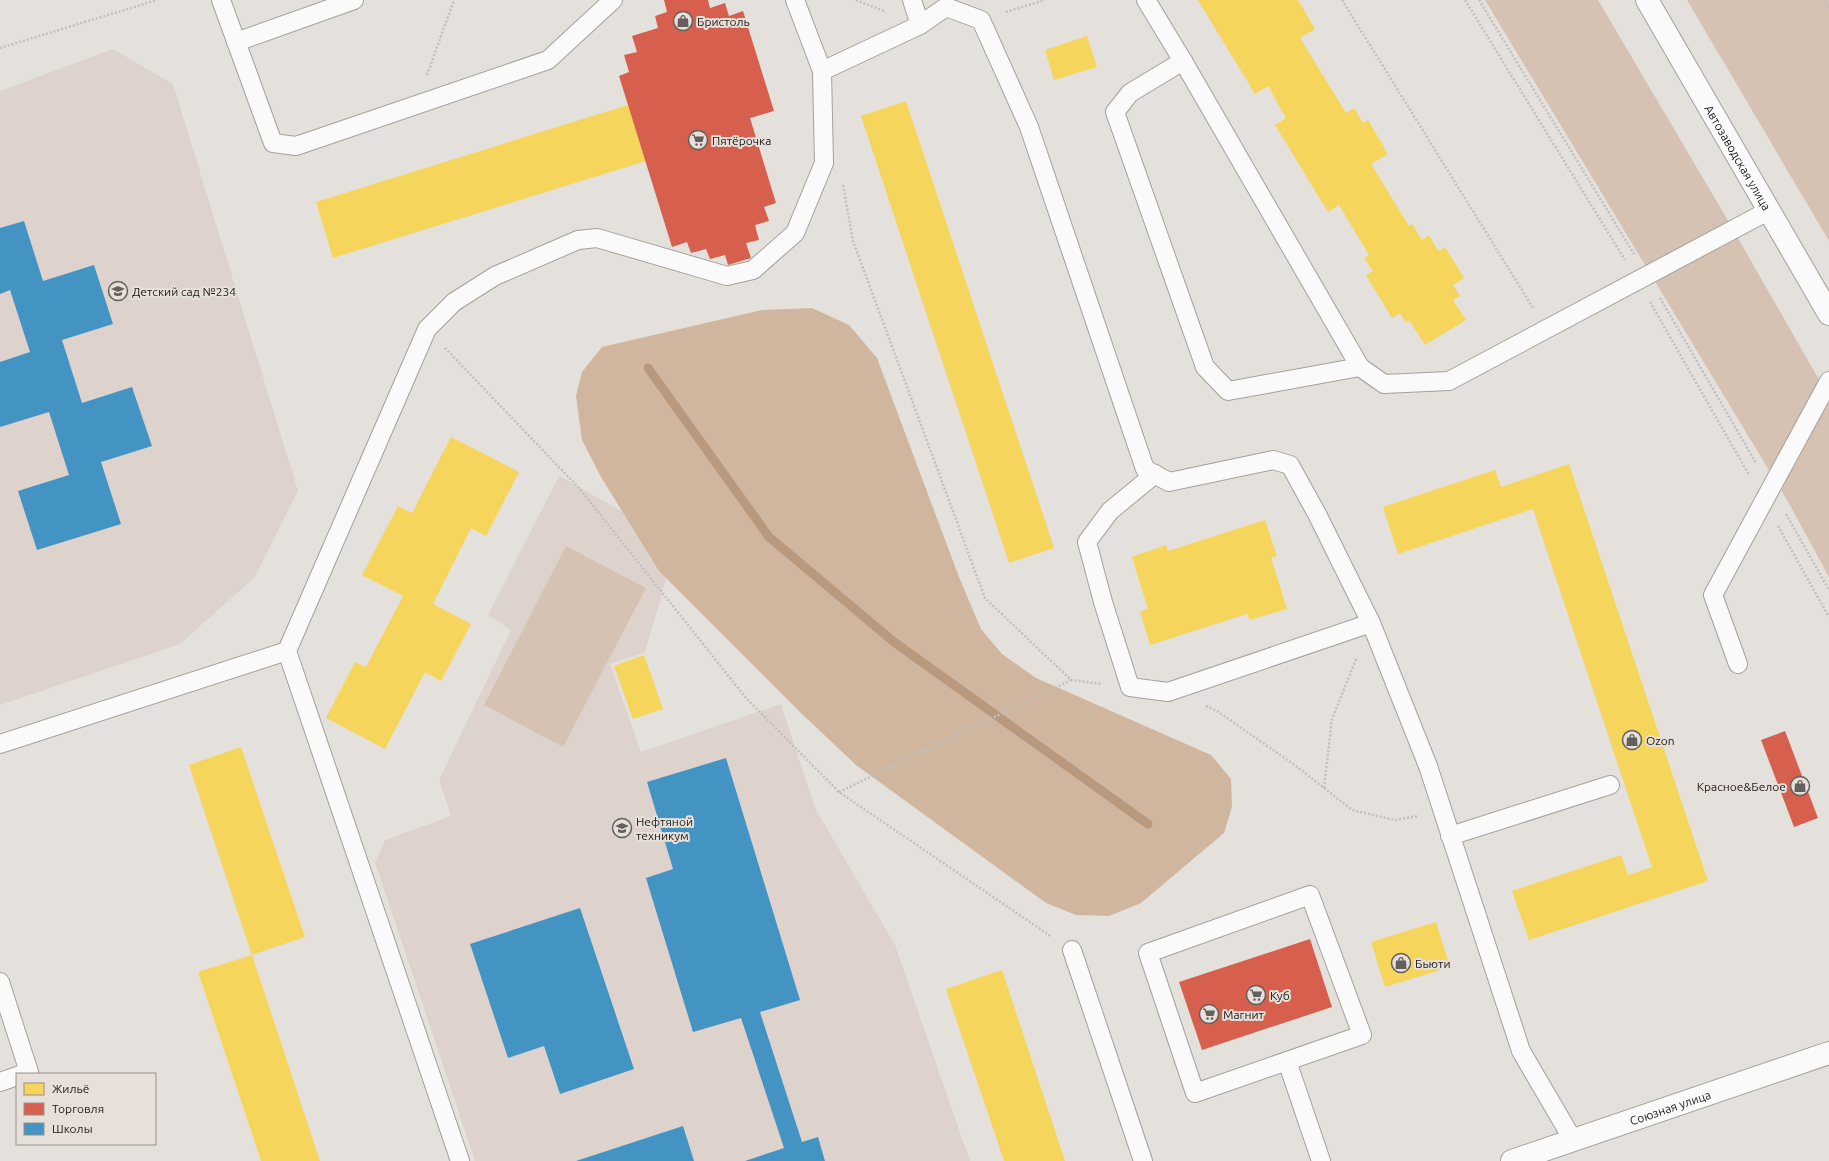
<svg xmlns="http://www.w3.org/2000/svg" width="1829" height="1161" font-family="Ubuntu,sans-serif">
  <rect width="100%" height="100%" fill="#e4e0dc"/>
  <!-- built -->
  <g fill="#ddd3cc">
    <polygon points="113,49 173,84 298,491 255,577 180,644 0,705 0,91"/>
    <polygon points="559,476 677,542 645,652 610,664 641,752 781,704 815,808 895,945 970,1161 475,1161 375,862 385,840 451,816 439,780 511,630 488,615"/>
  </g>
  <!-- green -->
  <g fill="#d6c2b2">
    <polygon points="1485,0 1598,0 1723,212 1829,397 1829,577 1787,500"/>
    <polygon points="1687,0 1829,0 1829,241"/>
    <polygon points="566,546 646,588 563,747 484,705"/>
  </g>
  <!-- forest -->
  <polygon fill="#d1b69f" points="812,308 849,325 877,358 959,577 981,629 1002,654 1036,678 1211,755 1231,779 1232,807 1224,833 1141,903 1109,916 1076,915 1046,903 856,765 802,714 659,571 601,477 582,440 576,396 582,372 602,347 762,310"/>
  <!-- homes -->
  <g fill="#f6d55c">
    <polygon points="1198,0 1298,0 1315,29 1300,38 1346,113 1354,108 1363,123 1368,120 1388,154 1371,164 1409,226 1412,224 1422,240 1429,235 1438,251 1445,247 1464,278 1453,285 1460,296 1453,300 1466,320 1425,345 1409,320 1406,323 1400,313 1392,318 1366,275 1373,271 1364,258 1369,255 1339,205 1328,212 1275,125 1286,118 1268,86 1255,94"/>
    <polygon points="1087,36 1097,67 1054,80 1045,50"/>
    <polygon points="906,101 1054,548 1009,563 861,116"/>
    <polygon points="628,105 646,161 333,258 316,202"/>
    <polygon points="451,437 519,472 486,536 471,528 433,604 471,624 441,681 425,672 385,749 326,718 355,662 366,667 403,596 362,575 398,506 412,513"/>
    <polygon points="1569,464 1708,881 1529,940 1512,891 1621,855 1628,875 1652,867 1533,509 1398,554 1383,507 1495,470 1501,487"/>
    <polygon points="1265,520 1277,556 1271,558 1287,609 1250,620 1247,614 1150,645 1140,612 1148,609 1132,557 1166,545 1168,551"/>
    <polygon points="644,655 663,709 633,719 614,666"/>
    <polygon points="241,747 305,937 252,955 189,765"/>
    <polygon points="1436,922 1450,967 1385,987 1371,942"/>
    <polygon points="252,955 320,1161 261,1161 198,972"/>
    <polygon points="1002,970 1065,1161 1004,1161 946,989"/>
  </g>
  <!-- shops -->
  <g fill="#d6604d">
    <polygon points="664,0 708,0 710,8 725,3 729,16 743,11 774,111 750,118 776,203 764,207 769,221 755,225 759,240 746,243 751,258 728,265 725,255 710,259 706,249 691,253 687,242 672,247 619,76 629,72 624,55 637,52 632,36 658,28 655,16 667,12"/>
    <polygon points="1785,731 1818,818 1794,827 1761,740"/>
    <polygon points="1310,939 1332,1007 1202,1050 1179,982"/>
  </g>
  <!-- schools -->
  <g fill="#4393c3">
    <polygon points="24,221 43,281 94,265 113,324 62,340 82,403 132,387 152,446 101,462 121,524 37,550 18,491 69,475 49,412 0,427 0,362 30,352 10,290 0,294 0,228"/>
    <polygon points="726,758 800,1000 760,1012 802,1142 818,1137 825,1161 745,1161 784,1148 741,1018 693,1032 646,878 673,869 647,782"/>
    <polygon points="580,908 634,1069 560,1094 544,1046 508,1058 470,944"/>
    <polygon points="683,1126 694,1161 576,1161"/>
  </g>
  <g fill="none" stroke-linecap="round" stroke-linejoin="round">
    <!-- stream -->
    <polyline stroke="#b9997d" stroke-width="9" points="648,368 769,537 894,642 1148,824"/>
    <!-- lane casing -->
    <g stroke="#a3a09d" stroke-width="20">
      <g id="lane">
        <polyline points="221,0 273,143 296,146 548,60 613,0"/>
        <polyline points="795,0 822,71"/>
        <polyline points="912,0 920,25 946,7 981,20 1029,127 1145,469 1169,482 1273,460 1290,465 1317,514 1371,623 1428,766 1521,1051 1573,1140"/>
        <polyline points="1146,0 1183,61"/>
        <polyline points="236,42 354,0"/>
        <polyline points="1360,367 1183,61 1130,93 1115,112 1205,367 1228,391 1360,367 1384,384 1449,381 1768,211"/>
        <polyline points="1155,474 1110,511 1087,542 1103,602 1130,687 1168,692 1371,623"/>
        <polyline points="1738,664 1713,595 1829,381"/>
        <polyline points="0,744 287,651"/>
        <polyline points="1450,836 1610,785"/>
        <polygon points="1310,895 1362,1035 1195,1093 1148,953"/>
        <polyline points="1072,950 1143,1161"/>
        <polyline points="0,982 29,1072 22,1074"/>
        <polyline points="1287,1061 1321,1161"/>
        <polyline points="0,1082 17,1076"/>
        <polyline points="460,1161 287,651 427,329 454,302 495,276 578,240 597,238 727,276 753,270 795,233 824,163 822,71 920,25"/>
      </g>
    </g>
    <!-- secondary casing -->
    <g stroke="#a3a09d" stroke-width="24">
      <g id="secondary">
        <path id="s1" d="M1647,0L1829,314"/>
        <path id="s2" d="M1512,1161L1829,1053"/>
      </g>
    </g>
    <!-- path -->
    <g stroke="#c2c0bf" stroke-width="2.5" stroke-dasharray="2 2" stroke-linecap="butt">
      <polyline points="856,0 886,12"/>
      <polyline points="1342,0 1533,308"/>
      <polyline points="1465,0 1625,260"/>
      <polyline points="1479,0 1634,254"/>
      <polyline points="1823,0 1829,10"/>
      <polyline points="1006,12 1045,0"/>
      <polyline points="0,48 157,0"/>
      <polyline points="427,75 454,0"/>
      <polyline points="843,185 853,241 985,598 1071,680 1102,684"/>
      <polyline points="1660,298 1756,463"/>
      <polyline points="1650,302 1749,475"/>
      <polyline points="445,348 579,488 746,698 839,792 1052,937"/>
      <polyline points="1786,514 1829,590"/>
      <polyline points="1778,526 1829,617"/>
      <polyline points="1206,706 1217,711 1296,766 1352,810 1395,820 1418,816"/>
      <polyline points="1324,788 1332,719 1357,657"/>
      <polyline points="839,792 1071,680"/>
    </g>
    <!-- lane -->
    <use href="#lane" stroke="#fbfafa" stroke-width="18"/>
    <!-- secondary -->
    <use href="#secondary" stroke="#fbfafa" stroke-width="22"/>
  </g>
  <!-- icons -->
  <defs>
    <g id="shop-ring" transform="scale(1)"><circle r="9.5" fill="#e7dfd9" stroke="#625f5d" stroke-width="1.5"/><path d="M-5-2.5h2.3a2.7 3.5 0 0 1 5.4 0H5L5.5 6h-11ZM-1.5-2.5h3a1.5 2.3 0 0 0-3 0Z" fill="#625f5d"/></g>
    <g id="supermarket-ring" transform="scale(1)"><circle r="9.5" fill="#e7dfd9" stroke="#625f5d" stroke-width="1.5"/><path d="M-6-5.5h2.5l.6 2H6L4.5 2H-2.5L-4.4-4H-6ZM-1.5 3.2a1.3 1.3 0 1 0 .1 0ZM3 3.2a1.3 1.3 0 1 0 .1 0Z" fill="#625f5d"/></g>
    <g id="school-ring" transform="scale(1)"><circle r="9.5" fill="#e7dfd9" stroke="#625f5d" stroke-width="1.5"/><path d="M0-5L7-2L0 1L-7-2ZM-4 1L0 2.5L4 1V4Q0 6-4 4Z" fill="#625f5d"/></g>
    <g id="university-ring" transform="scale(1)"><circle r="9.5" fill="#e7dfd9" stroke="#625f5d" stroke-width="1.5"/><path d="M0-5L7-2L0 1L-7-2ZM-4 1L0 2.5L4 1V4Q0 6-4 4Z" fill="#625f5d"/></g>
  </defs>
  <g fill-rule="evenodd">
    <use href="#shop-ring" x="683" y="21"/>
    <use href="#supermarket-ring" x="698" y="140"/>
    <use href="#school-ring" x="118" y="291"/>
    <use href="#shop-ring" x="1632" y="740"/>
    <use href="#shop-ring" x="1800" y="786"/>
    <use href="#university-ring" x="622" y="828"/>
    <use href="#shop-ring" x="1401" y="963"/>
    <use href="#supermarket-ring" x="1256" y="995"/>
    <use href="#supermarket-ring" x="1209" y="1014"/>
  </g>
  <g text-anchor="middle" dominant-baseline="central" stroke-width="4" stroke-linejoin="round" paint-order="stroke">
    <!-- poi labels -->
    <g font-size="12" fill="#1c1a18" stroke="#e7dfd9" text-anchor="start">
      <text x="697" y="21">Бристоль</text>
      <text x="712" y="140">Пятёрочка</text>
      <text x="132" y="291">Детский сад №234</text>
      <text x="1646" y="740">Ozon</text>
      <text x="1786" y="786" text-anchor="end">Красное&amp;Белое</text>
      <text x="636" y="821">Нефтяной<tspan x="636" dy="14">техникум</tspan></text>
      <text x="1415" y="963">Бьюти</text>
      <text x="1270" y="995">Куб</text>
      <text x="1223" y="1014">Магнит</text>
    </g>
    <!-- street labels -->
    <g font-size="12" fill="#1c1a18" stroke="#e7dfd9">
      <text stroke="none"><textPath href="#s1" startOffset="182">Автозаводская улица</textPath></text>
      <text stroke="none"><textPath href="#s2" startOffset="167">Союзная улица</textPath></text>
    </g>
  </g>
  <!-- legend -->
  <rect x="16" y="1073" width="140" height="72" fill="#e7dfd9" stroke="#96908c"/>
  <rect x="24" y="1083" width="20" height="12" fill="#f6d55c" stroke="#96908c"/>
  <text x="52" y="1093" font-size="12" fill="#1c1a18">Жильё</text>
  <rect x="24" y="1103" width="20" height="12" fill="#d6604d" stroke="#96908c"/>
  <text x="52" y="1113" font-size="12" fill="#1c1a18">Торговля</text>
  <rect x="24" y="1123" width="20" height="12" fill="#4393c3" stroke="#96908c"/>
  <text x="52" y="1133" font-size="12" fill="#1c1a18">Школы</text>
</svg>
